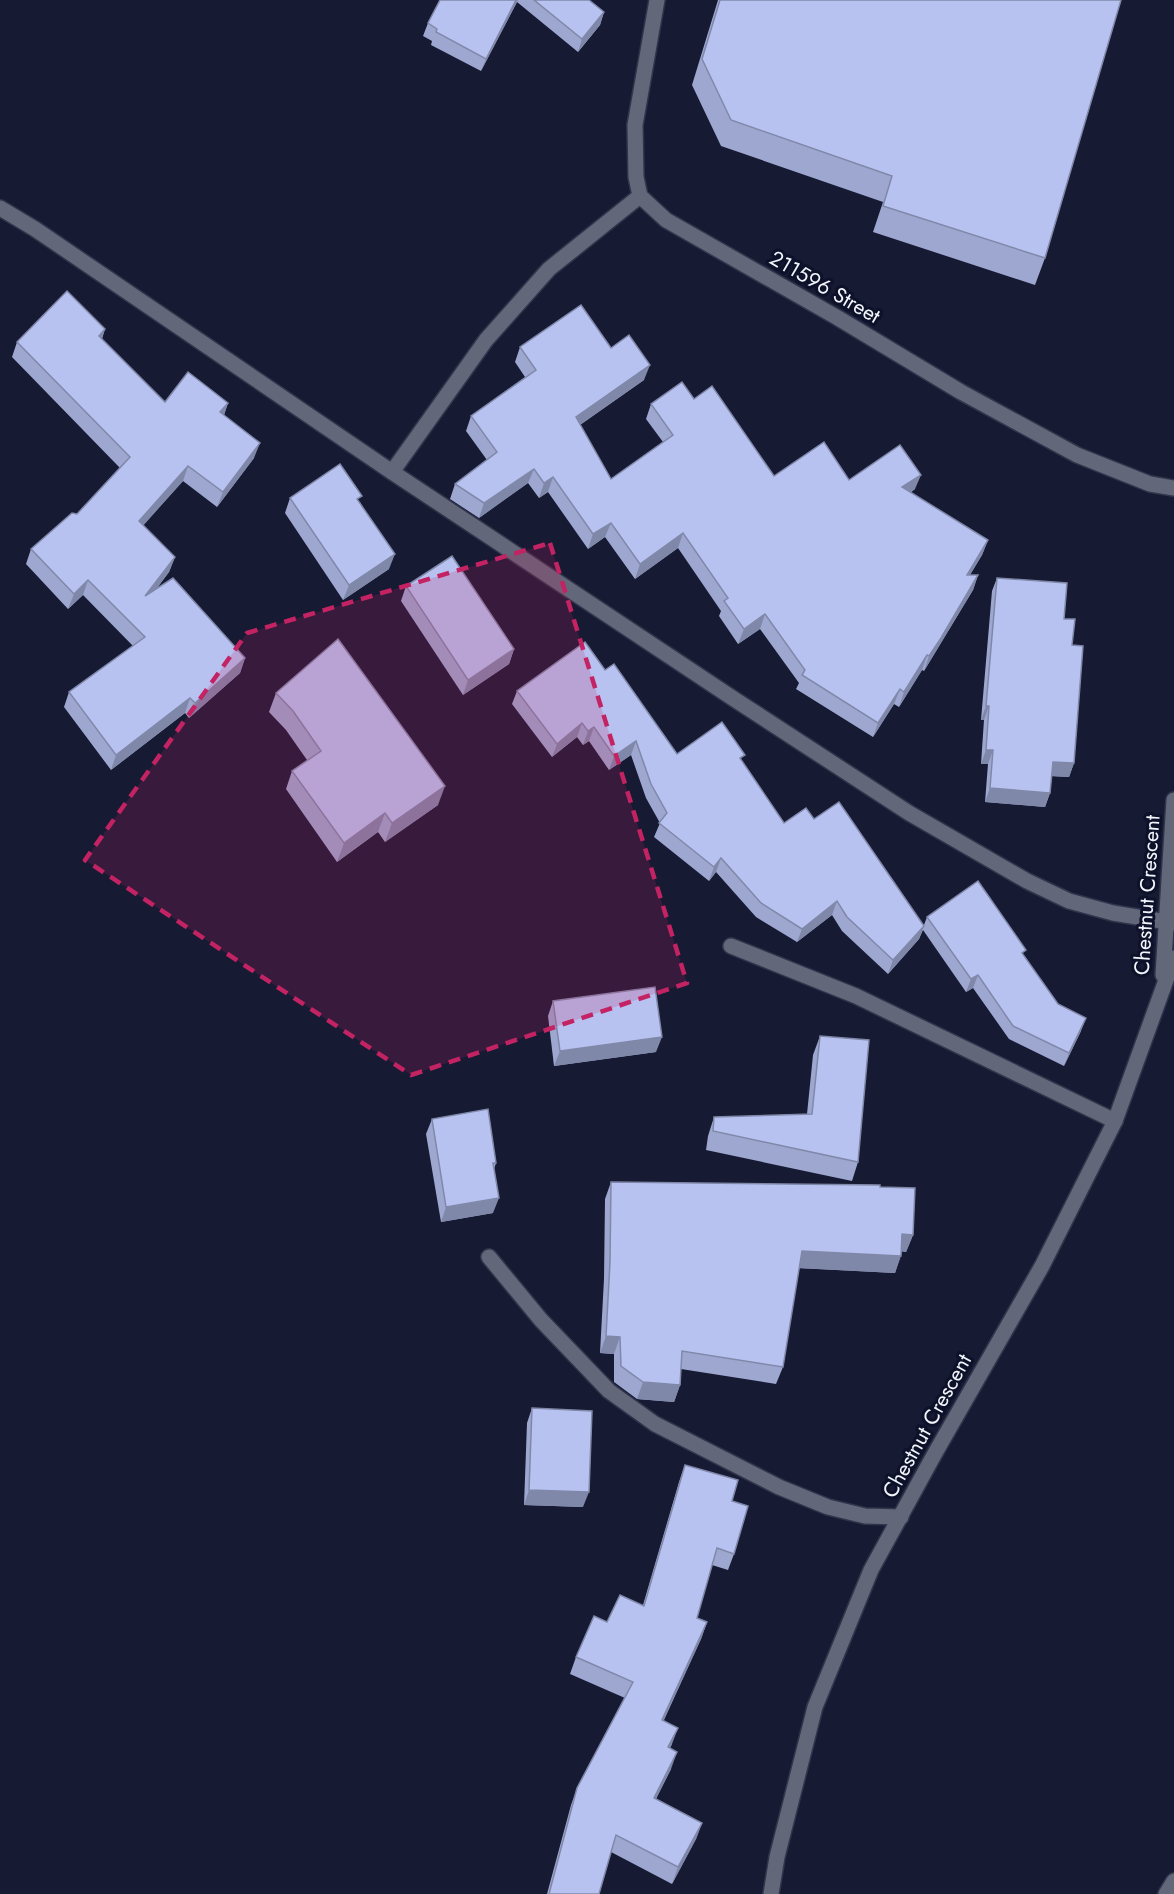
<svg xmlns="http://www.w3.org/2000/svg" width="1174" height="1894" font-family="Jost,sans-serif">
  <rect width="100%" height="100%" fill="#161a33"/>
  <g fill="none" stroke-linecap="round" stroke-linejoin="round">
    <!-- minor casing -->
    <g stroke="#31344b" stroke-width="18">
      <g id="minor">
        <polyline points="657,0 635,125 636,177 640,196 666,220 838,318 961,392 1077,455 1150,484 1174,488"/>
        <polyline points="0,208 35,229 392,472 734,699 909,813 1027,881 1069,901 1113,913 1174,923"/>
        <polyline points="392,472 486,340 549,269 640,196"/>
        <polyline points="731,946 856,996 1115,1121"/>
        <polyline points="1163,975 1174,800"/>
        <polyline points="489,1257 541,1320 609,1391 655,1424 779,1487 828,1507 865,1516 901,1517"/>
        <polyline points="771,1894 777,1857 815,1707 871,1570 934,1455 1042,1266 1115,1121 1174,958"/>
      </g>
    </g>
    <!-- tertiary casing -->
    <g stroke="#31344b" stroke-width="18">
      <polyline id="tertiary" points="1166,1894 1174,1881"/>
    </g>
    <!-- minor -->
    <use href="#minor" stroke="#62677a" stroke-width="15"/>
    <!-- tertiary -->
    <use href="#tertiary" stroke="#62677a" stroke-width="15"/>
  </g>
  <!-- wall -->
  <g fill="#9da7cf">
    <polygon points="440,0 589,0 604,12 600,25 578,52 517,2 481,71 431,45 432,41 423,36 428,23"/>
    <polygon points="718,0 1121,0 1045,258 1035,285 873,232 883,202 721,146 692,85"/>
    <polygon points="105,329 102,339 165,402 228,403 224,415 254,458 217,507 183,481 143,525 175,557 169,572 157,588 245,658 240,673 189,718 185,713 111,770 64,707 69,692 133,646 83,595 68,609 26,564 31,549 77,514 120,468 12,357 17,342"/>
    <polygon points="520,347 611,348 644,380 580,425 611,479 663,442 646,419 651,404 694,399 774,476 849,480 915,489 910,493 988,540 982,555 970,575 978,575 973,590 924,671 922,670 899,707 894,704 873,737 796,689 799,683 760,629 738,644 719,616 721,611 678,548 635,579 605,537 588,549 548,492 539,498 528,483 479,518 450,499 455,484 487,460 466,431 471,416 525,377 515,362"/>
    <polygon points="290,498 360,502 389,569 343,600 285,513"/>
    <polygon points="997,578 1064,619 1072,645 1074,763 1069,777 1052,776 1050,793 1045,807 985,802 988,764 981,764 984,720 981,720 992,591"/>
    <polygon points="406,586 514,649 509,664 463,695 401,601"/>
    <polygon points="605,670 677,754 742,762 784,823 814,819 924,925 927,917 1024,956 1058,1004 1081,1031 1064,1066 1009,1039 973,988 966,992 923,930 919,939 888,974 842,931 832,915 797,942 756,917 716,872 709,881 654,837 660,823 646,798 631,755 609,770 589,741 583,745 577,737 552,757 512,704 517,691"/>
    <polygon points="276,693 438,805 385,842 378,832 337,862 286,789 292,771 307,760 286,730 269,712"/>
    <polygon points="553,1001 656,1052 554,1066 548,1016"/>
    <polygon points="820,1036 858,1162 852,1181 706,1150 708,1136 714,1117 807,1114 813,1055"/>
    <polygon points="432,1119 496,1163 494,1169 493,1213 441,1222 426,1134"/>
    <polygon points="611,1182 880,1187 913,1235 906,1252 902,1251 895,1273 799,1268 783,1367 776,1384 681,1369 680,1385 674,1402 637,1399 614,1382 614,1354 600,1353 604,1279 605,1199"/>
    <polygon points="532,1408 583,1507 524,1505 527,1423"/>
    <polygon points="685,1465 732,1501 734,1554 728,1570 712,1565 697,1618 707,1622 701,1639 664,1720 672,1744 670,1748 671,1769 656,1799 702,1823 696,1839 672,1884 611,1852 599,1894 547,1894 571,1805 577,1788 625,1698 570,1674 576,1657 607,1622 643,1605 679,1482"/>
  </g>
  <!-- shaded-wall -->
  <g fill="#8088a9">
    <polygon points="516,0 518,0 517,2 481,71 486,59"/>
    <polygon points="604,12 600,25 578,52 582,39"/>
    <polygon points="105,329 100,344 99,336"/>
    <polygon points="650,365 644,380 571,431 576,417"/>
    <polygon points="228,403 223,418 220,412"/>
    <polygon points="260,443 254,458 217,507 223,492"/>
    <polygon points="188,466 183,481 134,536 139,521"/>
    <polygon points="534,469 528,483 479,518 484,503"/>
    <polygon points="921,475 915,489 897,502 902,487"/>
    <polygon points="553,477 548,492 539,498 544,483"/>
    <polygon points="611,523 605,537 588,549 593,534"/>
    <polygon points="683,533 678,548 635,579 640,564"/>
    <polygon points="988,540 982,555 961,589 967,575"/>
    <polygon points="395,554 389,569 343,600 349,585"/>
    <polygon points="175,557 169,572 140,611 145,596"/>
    <polygon points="978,575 973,590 924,671 929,656"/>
    <polygon points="88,580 83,595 68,609 74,594"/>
    <polygon points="765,614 760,629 738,644 744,629"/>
    <polygon points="514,649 509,664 463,695 468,680"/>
    <polygon points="927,655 922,670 899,707 904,692"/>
    <polygon points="245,658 240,673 189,718 195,703"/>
    <polygon points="900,689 894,704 873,737 878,723"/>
    <polygon points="190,698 185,713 111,770 116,755"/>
    <polygon points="986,706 989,706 984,720 981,720"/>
    <polygon points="582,723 577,737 552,757 557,744"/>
    <polygon points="594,727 589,741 583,745 588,731"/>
    <polygon points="636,741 631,755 609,770 614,756"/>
    <polygon points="986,750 993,750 988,764 981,764"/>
    <polygon points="1053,762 1074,763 1069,777 1048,776"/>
    <polygon points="445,786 438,805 385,842 392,823"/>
    <polygon points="990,788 1050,793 1045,807 985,802"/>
    <polygon points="385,813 378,832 337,862 344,843"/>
    <polygon points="721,858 716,872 709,881 714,867"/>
    <polygon points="837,901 832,915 797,942 802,929"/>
    <polygon points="924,926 919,939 888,974 893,960"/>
    <polygon points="978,975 973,988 966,992 971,979"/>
    <polygon points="1086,1018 1081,1031 1064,1066 1069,1053"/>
    <polygon points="662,1037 656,1052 554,1066 560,1051"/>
    <polygon points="499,1198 493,1213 441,1222 446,1207"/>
    <polygon points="902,1234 913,1235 906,1252 896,1251"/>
    <polygon points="802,1251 901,1256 895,1273 796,1268"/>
    <polygon points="606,1336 620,1337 614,1354 600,1353"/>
    <polygon points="643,1382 680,1385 674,1402 637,1399"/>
    <polygon points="529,1490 589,1492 583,1507 524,1505"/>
    <polygon points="707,1622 701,1639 656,1736 662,1720"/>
    <polygon points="678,1728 672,1744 662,1764 668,1747"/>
    <polygon points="677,1752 671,1769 648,1814 654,1798"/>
    <polygon points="702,1823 696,1839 672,1884 678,1867"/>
  </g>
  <!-- building -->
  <g fill="#b7c2f1" stroke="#8088a9" stroke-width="1.5">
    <polygon points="440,0 516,0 486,59 436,32 437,29 428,23"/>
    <polygon points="534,0 589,0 604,12 582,39"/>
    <polygon points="720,0 1121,0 1045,258 883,206 892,176 731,120 702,59"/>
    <polygon points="67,291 105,329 99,336 165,402 188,372 228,403 220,412 260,443 223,492 188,466 139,521 175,557 145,596 173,578 245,658 195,703 190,698 116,755 69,692 145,637 88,580 74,594 31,549 72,513 77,514 130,457 17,342"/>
    <polygon points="581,305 611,348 629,335 650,365 576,417 611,479 673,435 651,404 682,382 694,399 712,386 774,476 824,442 849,480 900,445 921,475 902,487 988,540 967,575 978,575 941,638 929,656 927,655 904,692 900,689 878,723 802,675 805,670 765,614 744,629 724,601 728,598 683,533 640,564 611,523 593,534 553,477 544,483 534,469 484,503 455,484 497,452 471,416 536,370 520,347"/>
    <polygon points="340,464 362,496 357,499 395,554 349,585 290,498"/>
    <polygon points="452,556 514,649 468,680 406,586"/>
    <polygon points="997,578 1067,583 1064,619 1075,619 1072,645 1083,646 1074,763 1053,762 1050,793 990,788 993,750 986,750 989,706 986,706"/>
    <polygon points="338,639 445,786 392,823 385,813 344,843 292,771 321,751 293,711 276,693"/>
    <polygon points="585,642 605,670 614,664 677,754 722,722 745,755 740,758 784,823 806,808 814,819 839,802 924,926 893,960 847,917 837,901 802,929 761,903 721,858 714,867 659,823 667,813 651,784 636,741 614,756 594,727 588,731 582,723 557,744 517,691"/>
    <polygon points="978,881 1026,950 1022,953 1058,1004 1086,1018 1069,1053 1013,1026 978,975 971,979 927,917"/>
    <polygon points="655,987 662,1037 560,1051 553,1001"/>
    <polygon points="820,1036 869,1040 858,1162 713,1131 714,1117 812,1114"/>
    <polygon points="488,1109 496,1163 493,1163 499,1198 446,1207 432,1119"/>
    <polygon points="611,1182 880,1185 880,1187 915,1188 913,1235 902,1234 901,1256 802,1251 783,1367 682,1351 680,1385 643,1382 621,1366 620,1337 606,1336 610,1262"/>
    <polygon points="532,1408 592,1411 589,1492 529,1490"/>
    <polygon points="685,1465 738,1480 732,1501 748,1506 734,1554 717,1548 697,1618 707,1622 662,1720 678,1728 668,1747 677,1752 654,1798 702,1823 678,1867 616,1835 599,1894 549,1894 577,1788 633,1682 576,1657 594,1616 607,1622 620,1595 644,1606"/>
  </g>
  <!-- marked area -->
  <path fill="#c42363" fill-opacity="0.2" stroke="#c42363" stroke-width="4.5" stroke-dasharray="12 8" stroke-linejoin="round" d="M550,543L687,983L411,1075L85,860L247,633Z"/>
  <g text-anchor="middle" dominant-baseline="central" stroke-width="6" stroke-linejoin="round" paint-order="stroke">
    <!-- street labels -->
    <g font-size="21" fill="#f3f5fc" stroke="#0d1129">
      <text transform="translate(825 287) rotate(30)">211596 Street</text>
      <text transform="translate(1147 895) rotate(-86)">Chestnut Crescent</text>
      <text transform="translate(927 1426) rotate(-61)">Chestnut Crescent</text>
    </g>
  </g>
</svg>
